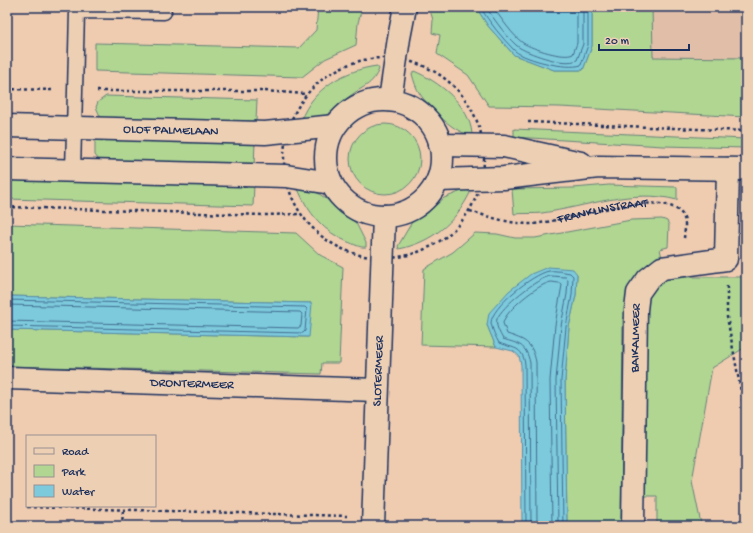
<svg xmlns="http://www.w3.org/2000/svg" width="753" height="533" font-family="'Gochi Hand',sans-serif">
  <rect width="100%" height="100%" fill="#efccb0"/>
  <filter id="ink" filterUnits="userSpaceOnUse"><feTurbulence type="fractalNoise" baseFrequency=".025" numOctaves="2"/><feDisplacementMap in="SourceGraphic" scale="8" xChannelSelector="R" yChannelSelector="G"/><feConvolveMatrix kernelMatrix="1 2 1 2 8 2 1 2 1" color-interpolation-filters="sRGB"/></filter>
  <g filter="url(#ink)">
    <!-- built -->
    <polygon fill="#e1bea8" points="620,7 746,7 746,92 619,96"/>
    <!-- green -->
    <g fill="#b0d692" stroke="#668278">
      <polygon points="318,7 362,7 358,23 356,45 325,59 302,77 95,71 95,43 299,48 316,30"/>
      <polygon points="429,7 476,7 488,26 514,55 554,70 583,70 592,46 592,7 652,7 653,57 746,58 746,117 560,107 489,106 468,75 437,54 440,35 432,33 433,20"/>
      <path d="M377,66L379,69C372,86 363,86 350,96C332,110 327,121 301,120C313,88 345,70 377,66Z"/>
      <path d="M414,71C438,81 470,105 472,134C456,136 429,107 420,94C416,88 414,81 412,74Z"/>
      <polygon points="106,96 257,100 256,121 228,121 205,124 106,121 100,116 96,107 98,102"/>
      <circle cx="385" cy="159" r="35"/>
      <polygon points="514,129 746,139 746,148 663,146 514,137"/>
      <polygon points="98,139 255,142 254,166 140,164 117,160 99,160 95,155 95,141"/>
      <polygon points="7,178 254,185 253,206 7,199"/>
      <path d="M609,185L677,187V200C632,188 586,207 542,213C533,214 523,213 514,214L512,189L573,188Z"/>
      <path d="M300,188L318,193L332,203L344,215L356,223L366,243V247C360,248 354,244 348,242C324,232 308,213 298,189Z"/>
      <path d="M467,189L470,193C455,223 432,242 399,249L398,246L412,222L427,213L444,198Z"/>
      <polygon points="662,219 667,221 669,225 668,247 660,249 662,258 626,319 623,318 621,526 567,526 565,380 569,327 576,295 577,274 487,325 496,347 421,345 424,269 453,252 475,233 497,234 515,238 535,238 631,220"/>
      <polygon points="7,224 296,233 320,255 343,267 339,363 322,363 321,374 7,366 7,330 308,337 311,303 7,296"/>
      <polygon points="671,277 744,277 744,348 712,368 692,481 701,524 700,526 657,526 657,496 640,496 643,305 661,280"/>
    </g>
    <!-- water -->
    <g fill="#7dcadc" stroke="#568caa">
      <polygon points="476,7 592,7 592,46 583,70 554,70 514,55 488,26"/>
      <polygon points="548,267 573,269 577,274 576,295 569,327 565,380 567,526 522,526 521,365 519,356 513,351 496,347 487,325 489,313 509,291 531,274"/>
      <polygon points="7,296 312,303 309,337 7,330"/>
    </g>
    <g fill="none" stroke-linecap="round" stroke-linejoin="round">
      <!-- shore -->
      <g stroke="#426d90" stroke-width="1">
        <path d="M480,7C490,23 502,38 515,51C526,60 567,70 581,65L588,45V7"/>
        <path d="M486,7C493,18 510,42 520,48C533,55 564,66 577,60L583,44V7"/>
        <path d="M493,7C500,17 513,36 523,43C533,49 564,59 573,54L577,43V7"/>
        <polyline points="7,300 305,307 307,309 305,331 303,333 7,326"/>
        <polyline points="7,305 300,312 302,314 301,326 298,328 7,321"/>
        <path d="M526,526L525,364C522,346 514,349 499,343C496,338 492,329 491,323C491,307 533,274 549,271C555,270 564,272 570,273L573,276L572,295L566,327L561,380L563,526"/>
        <path d="M531,526L530,363C526,344 519,344 503,339C500,334 495,325 497,319C501,307 538,277 551,276C555,276 561,277 566,277L568,279L567,294L561,326L556,380L558,526"/>
        <path d="M537,526L536,362C532,342 525,340 507,334L503,323C505,311 538,284 551,282C553,282 557,283 560,283L562,285L555,325L550,380L552,526"/>
      </g>
      <!-- service casing -->
      <g stroke="#1b2f5e" stroke-width="17">
        <polyline id="service" points="73,171 77,11 164,12"/>
      </g>
      <!-- minor casing -->
      <g stroke="#1b2f5e" stroke-width="25">
        <g id="minor">
          <polyline points="390,100 399,38 405,7"/>
          <path id="s2" d="M7,378L377,390"/>
          <path id="s3" d="M373,526L384,216"/>
          <path id="s4" d="M633,526L636,310L638,293L648,279L662,268L726,259L728,169"/>
        </g>
      </g>
      <!-- tertiary casing -->
      <g stroke="#1b2f5e" stroke-width="25">
        <g id="tertiary">
          <circle cx="384" cy="158" r="58"/>
          <path id="s5" d="M7,126L265,133L335,126"/>
          <polyline points="440,145 504,146 581,163"/>
          <polyline points="7,169 286,176 331,183"/>
          <polyline points="438,180 504,178 598,167 746,169"/>
        </g>
      </g>
      <!-- path -->
      <g stroke="#1b2f5e" stroke-width="2.5" stroke-dasharray="3 3" stroke-linecap="butt">
        <circle cx="384" cy="158" r="100"/>
        <polyline points="7,89 52,90"/>
        <polyline points="97,91 264,91 306,94"/>
        <polyline points="528,122 746,131"/>
        <polyline points="7,207 264,215 301,214"/>
        <path id="s1" d="M470,211C489,217 511,224 532,224C564,222 657,188 680,212C687,218 685,229 684,238"/>
        <polyline points="727,286 727,317 743,402 746,405"/>
        <polyline points="27,507 347,516"/>
        <polyline points="122,526 123,510"/>
      </g>
      <!-- service -->
      <use href="#service" stroke="#edd0b4" stroke-width="14"/>
      <!-- minor -->
      <use href="#minor" stroke="#edd0b4" stroke-width="22"/>
      <!-- tertiary -->
      <use href="#tertiary" stroke="#edd0b4" stroke-width="22"/>
    </g>
  </g>
  <g text-anchor="middle" dominant-baseline="central" stroke-width="3" stroke-linejoin="round" paint-order="stroke">
    <!-- street labels -->
    <g font-size="13" fill="#1b2f5e" stroke="#edd0b4">
      <text stroke="none"><textPath href="#s5" startOffset="164">OLOF PALMELAAN</textPath></text>
      <text stroke="none"><textPath href="#s1" startOffset="135">FRANKLINSTRAAT</textPath></text>
      <text stroke="none"><textPath href="#s4" startOffset="188">BAIKALMEER</textPath></text>
      <text stroke="none"><textPath href="#s3" startOffset="155">SLOTERMEER</textPath></text>
      <text stroke="none"><textPath href="#s2" startOffset="185">DRONTERMEER</textPath></text>
    </g>
  </g>
  <!-- margin -->
  <rect width="753" height="533" fill="none" stroke="#edd0b4" stroke-width="24"/>
  <rect x="12" y="12" width="729" height="509" fill="none" stroke="#1b2f5e" stroke-width="1.5" filter="url(#ink)"/>
  <!-- legend -->
  <rect x="26" y="435" width="130" height="72" fill="#edd0b4" stroke="#999092"/>
  <rect x="34" y="448" width="20" height="6" fill="#edd0b4" stroke="#999092"/>
  <text x="62" y="455" font-size="12" fill="#1b2f5e">Road</text>
  <rect x="34" y="465" width="20" height="12" fill="#b0d692" stroke="#999092"/>
  <text x="62" y="475" font-size="12" fill="#1b2f5e">Park</text>
  <rect x="34" y="485" width="20" height="12" fill="#7dcadc" stroke="#999092"/>
  <text x="62" y="495" font-size="12" fill="#1b2f5e">Water</text>
  <!-- scale -->
  <path d="M599 44v6h90v-6" fill="none" stroke="#1b2f5e" stroke-width="2"/>
  <text x="605" y="44" font-size="12" fill="#1b2f5e" stroke="#edd0b4" stroke-width="3" paint-order="stroke">20 m</text>
</svg>
